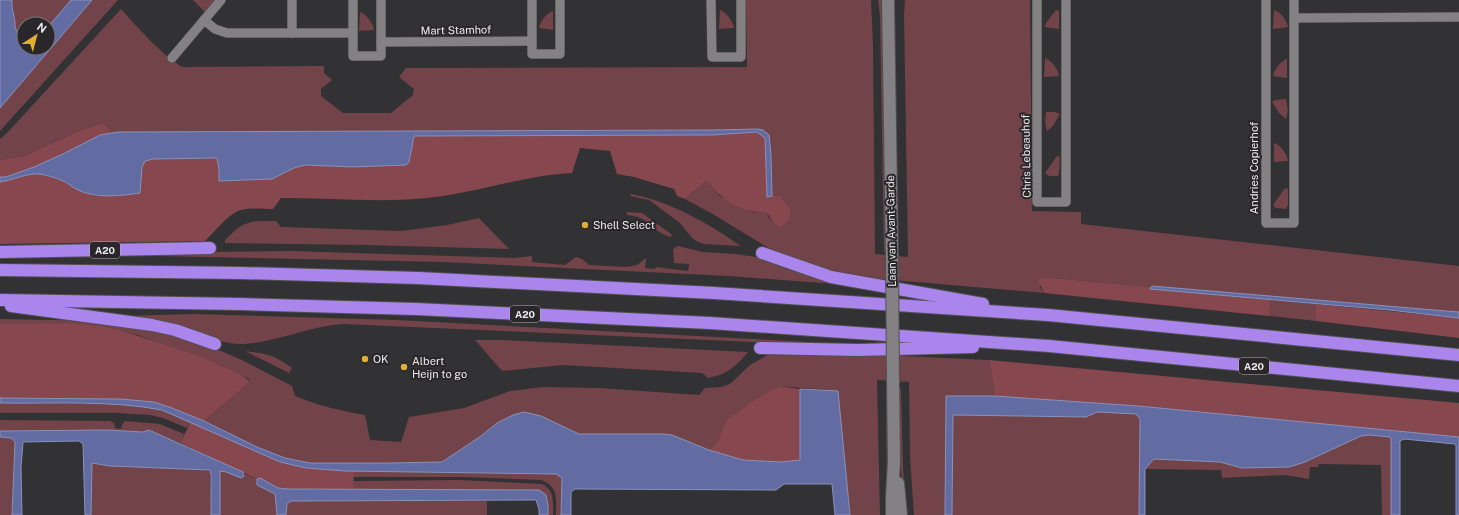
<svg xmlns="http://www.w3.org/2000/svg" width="1459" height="515" font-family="'Public Sans',sans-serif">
  <rect width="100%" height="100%" fill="#323133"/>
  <!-- green -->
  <g fill="#724349">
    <polygon points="0,0 84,0 48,41 48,24 24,24 24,48 0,97"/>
    <polygon points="92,0 118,0 0,131 0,108"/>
    <polygon points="193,0 216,0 205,12"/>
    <path d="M746,0H871L873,44L875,254L908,257L904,14L905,0H1030L1032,211L1081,212V224L1459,266V312L1152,286L1151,287L1042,277L1040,287L1044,293L881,279L825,270L779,253L767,247L711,213L685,199L706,181L720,196L752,212L767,213L769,218L781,228L790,219L791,209L781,196H772L771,155L758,129L712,130L113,133L103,123L83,129L24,156L0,160V139L7,133L121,9C140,30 158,51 182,67L324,66V73L332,80L321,89V96L343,113H391L413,95L414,89L399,77L406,68L747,67Z"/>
    <polygon points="878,0 882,0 883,21 886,252 884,252 880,16"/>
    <path d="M720,10C726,12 733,21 734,28L719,29Z"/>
    <polygon points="1056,10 1059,11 1059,29 1045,27 1046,23"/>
    <path d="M1274,10C1281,12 1287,21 1288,27L1273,29Z"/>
    <path d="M553,11V30L539,28C540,22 546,13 553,11Z"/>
    <path d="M360,12C366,14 373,23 374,30L359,31Z"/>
    <path d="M1045,58C1052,61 1058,69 1059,76L1044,77Z"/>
    <path d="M1287,59V78L1273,76C1274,70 1280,61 1287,59Z"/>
    <polygon points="1286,99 1288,110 1286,119 1279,113 1272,102 1275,100"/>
    <polygon points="1046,112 1055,112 1060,114 1053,126 1047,131 1045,122"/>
    <path d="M1274,143C1281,145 1287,154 1288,161L1274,162Z"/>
    <polygon points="1057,156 1060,157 1059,173 1058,176 1049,176 1045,173"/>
    <polygon points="1285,188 1288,189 1288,205 1286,209 1276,208 1273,205"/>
    <path d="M631,194C672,202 707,223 741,246L704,244L698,242L692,238L680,223L649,200L630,196Z"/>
    <path d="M627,212L642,213L671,234L672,235L670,237C649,230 651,217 627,215Z"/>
    <path d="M479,218L509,249L366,245L225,243V240C244,220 249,221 276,221L281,227L401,231L447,225Z"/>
    <polygon points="678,246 703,252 736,254 762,258 849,285 728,276 443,262 106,255 204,252 291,251 514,258 532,256 532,262 565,265 576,257 582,259 589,265 626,267 637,265 646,258 645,268 655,269 656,267 688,271 689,264 674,263 673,249"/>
    <polygon points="1271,300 1316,304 1316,321 1269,316"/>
    <path d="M193,314L396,320L828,343H774L343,324C309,326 278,342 244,344C228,345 212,338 197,334C172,327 147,322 123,316Z"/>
    <path d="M0,319L106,321L176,335L214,348L242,360L292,386L295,396C317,405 341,411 365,415L370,440L401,442L409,417L464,408L510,391L543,387L599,388L699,395L705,388L721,387L730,384L750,365L769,354L836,353L989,360L995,396H946L945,515H914L910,457L909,382L877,380L880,515H850L838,391L780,386L725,421L718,441L709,450L672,435L664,434H579L541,416L497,423L481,436L442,462L390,463H310L285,458L257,447L204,421L250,382L249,379L221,365L138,335L72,324H0Z"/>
    <path d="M475,340H501L748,352C737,366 726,375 708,378L702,373L563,365L502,371Z"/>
    <path d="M245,351C267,354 273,354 292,368L289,373Z"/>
    <polygon points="886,388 888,388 889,515 887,515"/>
    <polygon points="899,389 901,389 903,467 906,515 904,515 900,455"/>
    <polygon points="0,403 116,404 142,406 162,410 191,422 187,428 163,418 150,415 117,413 0,413"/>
    <polygon points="1097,412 1136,414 1140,419 1139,515 952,515 953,415 1086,417"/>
    <polygon points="0,420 110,421 114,423 115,428 121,429 122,425 125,421 160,424 184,434 180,443 149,430 143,432 107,430 0,431"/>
    <polygon points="1370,435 1390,437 1391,439 1391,515 1382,515 1381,465 1319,464 1318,467 1310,467 1309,479 1284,475 1222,478 1221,470 1145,469 1154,459 1220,462 1242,468 1306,462 1361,436"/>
    <polygon points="0,437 11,438 15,442 12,515 0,515"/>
    <polygon points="92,463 110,466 210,470 211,515 91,515"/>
    <polygon points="220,471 226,471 241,478 245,474 257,479 257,485 275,494 277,515 220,515"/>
    <path d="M354,471L556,474L562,478L561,515H556C556,498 559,487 541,480L462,477H353Z"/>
    <path d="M462,480L542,484C555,490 553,503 553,515H548V505L546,495L353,489V481Z"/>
    <polygon points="291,501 487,501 487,515 286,515 287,504"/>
  </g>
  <!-- forest -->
  <g fill="#86474f">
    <polygon points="103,123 113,133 100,135 63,154 34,167 6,177 0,177 0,160 24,156 83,129"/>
    <path d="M757,132L765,138L767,196H781L791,209L790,219L781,228L774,223L767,213C739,212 724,201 706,181L685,199L677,196L674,189L634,177L617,174L610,151L580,148L572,173C528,175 486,190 443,196C390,204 335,198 281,198L273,209C263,209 248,207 238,211C225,217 215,232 205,241L0,244V182L33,174H41L63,181L76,189L93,195L104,196L140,193L142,167L144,161L153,159L217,158L220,181L272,179L294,168L305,165L352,167L405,165L409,162L414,136L712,135Z"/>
    <polygon points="1042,277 1151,287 1151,289 1271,300 1269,316 1044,293 1038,280"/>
    <polygon points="1316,304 1459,318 1459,338 1316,321"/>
    <path d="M0,324C33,324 67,322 100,326C121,329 242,367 250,382L204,421L172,408L154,402L120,399L0,398Z"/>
    <polygon points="989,360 1459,403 1459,437 1138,406 995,396"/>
    <polygon points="780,386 800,389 800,460 781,462 743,460 709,450 718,441 725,421 758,398"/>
    <polygon points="191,422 280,462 306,468 354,471 353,489 288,489 278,488 260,478 257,479 180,443"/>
  </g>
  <!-- water -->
  <g fill="#626ca3" stroke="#8b92b9">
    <path d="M0,0H12C11,10 16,18 15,28L19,34L24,37V48H48V27L71,0H92L0,108Z"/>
    <path d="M758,129L763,130L769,135L771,155L772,196L767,197L765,138L757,132L712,135L414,136L409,162L406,165L352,167L305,165L294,168L272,179L219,181V170L217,158L153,159L145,161L142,167L140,193C118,196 96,199 76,189C72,187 68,183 63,181C56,178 47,175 39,174C27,173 13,180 0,182V177H6L34,167L63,154L100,135L118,132C316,131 514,131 712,130Z"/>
    <polygon points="1152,286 1446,311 1459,312 1459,318 1389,310 1150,289"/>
    <path d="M800,389L838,391L850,515H835L832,484H784L776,490L575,489L571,492V515H561L562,478L556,474L345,471L306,468L280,462L162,410C111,400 52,404 0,403V398L120,399L154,402L172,408L204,421L257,447L285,458L310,463H390L442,462L481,436L497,423L513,415L524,412L541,416L579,434H664L672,435L709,450L743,460L781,462L800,460Z"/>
    <polygon points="946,396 995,396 1138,406 1459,437 1459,515 1456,515 1456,446 1455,444 1404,439 1400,441 1400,515 1391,515 1391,439 1390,437 1370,435 1361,436 1305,462 1289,467 1242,468 1220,462 1154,459 1145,469 1145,515 1139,515 1140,419 1136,414 1097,412 1086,417 953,415 952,515 945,515"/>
    <polygon points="107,430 143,432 149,430 243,472 244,476 241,478 226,472 220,471 220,515 211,515 211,475 210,470 110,466 92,463 91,515 85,515 83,444 79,441 23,442 21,468 22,515 12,515 15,442 11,438 0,437 0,431"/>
    <polygon points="260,478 278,488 288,489 539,490 546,495 548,505 548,515 539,515 539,509 536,500 291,501 287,504 286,515 277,515 275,494 257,485 257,479"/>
  </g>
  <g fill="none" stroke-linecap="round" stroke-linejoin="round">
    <!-- minor casing -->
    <g stroke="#515051" stroke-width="10">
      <g id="minor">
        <polyline points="353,0 353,56 381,56 381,0"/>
        <polyline points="532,0 532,54 560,54 560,0"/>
        <polyline points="711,0 712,57 741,57 741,0"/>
        <polyline points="1037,0 1037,202 1066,202 1066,0"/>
        <polyline points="1266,0 1266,223 1294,223 1294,0"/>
        <polyline points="1294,18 1459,17"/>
        <polyline points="204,20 215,29 227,33 353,33"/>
        <polyline points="292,33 292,0"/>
        <polyline points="381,42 532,41"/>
        <polyline points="172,58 221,0"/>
      </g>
    </g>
    <!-- secondary casing -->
    <g stroke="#515051" stroke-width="14">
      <g id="secondary">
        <polyline points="888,0 892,254"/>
        <polyline points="898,483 901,515"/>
        <polyline points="892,515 892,496 894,462 893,381"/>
      </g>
    </g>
    <!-- motorway casing -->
    <g stroke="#515051" stroke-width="14">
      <g id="motorway">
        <polyline points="0,252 210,248"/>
        <polyline points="762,253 831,277 983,304"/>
        <polyline points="0,270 241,273 418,278 714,293 1048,315 1459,355"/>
        <polyline points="0,300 239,304 416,309 710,323 1049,346 1459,386"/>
        <polyline points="11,306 152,325 175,330 215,344"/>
        <polyline points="760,348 858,350 973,347"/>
      </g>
    </g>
    <!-- minor -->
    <use href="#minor" stroke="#848184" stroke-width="9"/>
    <!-- secondary -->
    <use href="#secondary" stroke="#848184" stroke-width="12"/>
    <!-- motorway -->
    <use href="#motorway" stroke="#aa85ec" stroke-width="12"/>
    <!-- secondary-bridge casing -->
    <g stroke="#515051" stroke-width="14" stroke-linecap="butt">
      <polyline id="secondary-bridge" points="892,254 893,381"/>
    </g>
    <!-- secondary-bridge -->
    <use href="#secondary-bridge" stroke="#848184" stroke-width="12"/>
  </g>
  <!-- markers -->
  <g fill="#e0b034" stroke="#292729" stroke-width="1.5">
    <circle cx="585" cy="225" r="4"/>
    <circle cx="365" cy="359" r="4"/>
    <circle cx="404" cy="367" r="4"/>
  </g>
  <g text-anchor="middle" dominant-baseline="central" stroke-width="4" stroke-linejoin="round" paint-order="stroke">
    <!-- shield labels -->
    <g fill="#292729" stroke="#b2b0b2" stroke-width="1">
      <rect x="90" y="242" width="30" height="16" rx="3"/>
      <rect x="510" y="306" width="30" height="16" rx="3"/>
      <rect x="1239" y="358" width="30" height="16" rx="3"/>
    </g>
    <g font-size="10" font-weight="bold" fill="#ecebec">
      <text x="105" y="250">A20</text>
      <text x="525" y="314">A20</text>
      <text x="1254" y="366">A20</text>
    </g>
    <!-- street labels -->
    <g font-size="11" fill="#ecebec" stroke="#292729">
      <text transform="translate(456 30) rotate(-1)">Mart Stamhof</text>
      <text transform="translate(1026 156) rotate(-91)">Chris Lebeauhof</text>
      <text transform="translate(1254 168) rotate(-90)">Andries Copierhof</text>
      <text transform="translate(891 231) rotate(-91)">Laan van Avant-Garde</text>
    </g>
    <!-- poi labels -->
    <g font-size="11" fill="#ecebec" stroke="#292729" text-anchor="start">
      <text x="593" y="225">Shell Select</text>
      <text x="373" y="359">OK</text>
      <text x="412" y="361">Albert<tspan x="412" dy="13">Heijn to go</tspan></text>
    </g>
  </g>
  <!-- north arrow -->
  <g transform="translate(36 36) rotate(36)"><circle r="19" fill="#292729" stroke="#777577"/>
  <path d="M0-3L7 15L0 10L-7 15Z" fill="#e0b034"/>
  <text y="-6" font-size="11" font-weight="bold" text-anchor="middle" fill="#ecebec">N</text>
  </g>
</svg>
